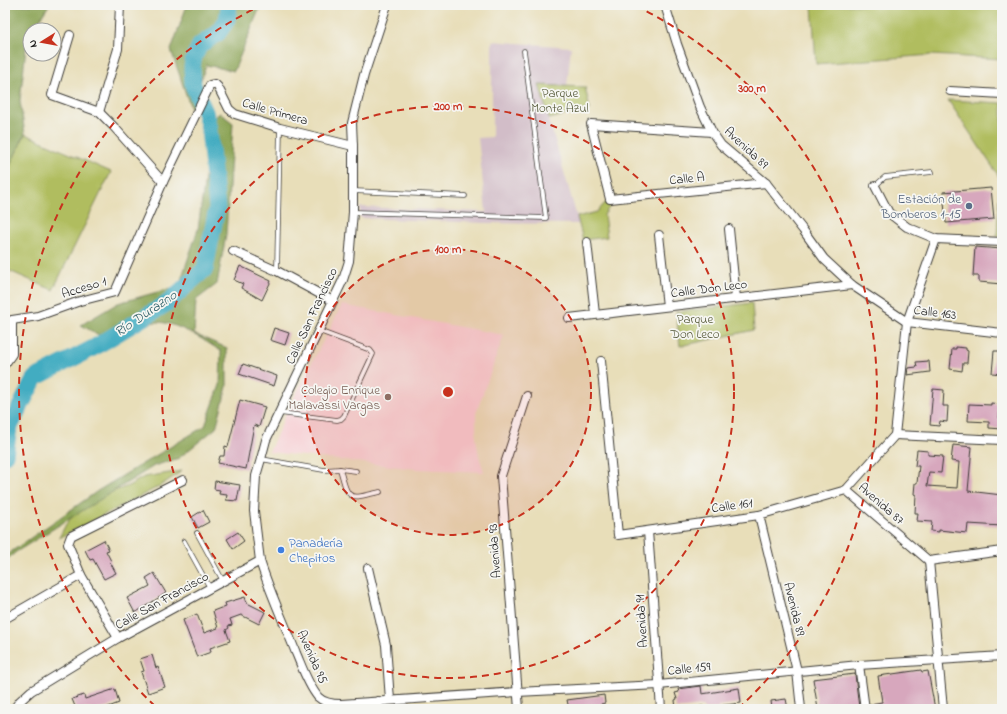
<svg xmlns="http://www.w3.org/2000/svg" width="1007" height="714" font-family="'Indie Flower',sans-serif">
  <rect width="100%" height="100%" fill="#f6f6f2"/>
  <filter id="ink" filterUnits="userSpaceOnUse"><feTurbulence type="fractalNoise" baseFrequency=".025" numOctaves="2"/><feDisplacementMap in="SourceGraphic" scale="8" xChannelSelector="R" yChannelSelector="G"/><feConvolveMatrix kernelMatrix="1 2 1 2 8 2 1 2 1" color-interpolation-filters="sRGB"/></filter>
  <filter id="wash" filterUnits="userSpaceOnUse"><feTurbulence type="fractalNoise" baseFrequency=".012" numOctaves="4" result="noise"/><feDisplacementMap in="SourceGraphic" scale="16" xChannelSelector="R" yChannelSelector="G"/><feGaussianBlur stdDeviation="0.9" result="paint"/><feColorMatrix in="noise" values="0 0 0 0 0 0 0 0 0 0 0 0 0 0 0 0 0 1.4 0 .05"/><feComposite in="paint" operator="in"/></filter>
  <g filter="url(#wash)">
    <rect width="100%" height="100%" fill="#e8deb9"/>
    <!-- built -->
    <polygon fill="#f7cfd4" points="342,305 504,335 476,413 476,438 479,456 484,472 416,469 269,452 288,409"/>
    <!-- industrial -->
    <polygon fill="#d2bdc8" points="492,41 571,47 567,86 539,85 579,224 485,223 360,218 360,207 486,212 478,138 492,137"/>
    <!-- green -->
    <g fill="#b0bd5f" stroke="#666c3e">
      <polygon points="812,5 1002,5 1002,59 931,55 816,64"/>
      <polygon points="539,85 585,87 590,109 549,119"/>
      <polygon points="948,100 1002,103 1002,236 997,236 1000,178"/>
      <polygon points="25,134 111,172 53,290 5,269 5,176"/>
      <polygon points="606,202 610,206 604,215 607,237 583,240 577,217 597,212"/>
      <polygon points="752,303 754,330 680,346 676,312"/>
      <polygon points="182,471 160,486 59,538 66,524 85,502 128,486 144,477"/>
    </g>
    <!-- forest -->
    <g fill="#8ca456" stroke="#546039">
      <polygon points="5,5 49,5 33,30 30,30 30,34 27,39 20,101 25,134 5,176"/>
      <polygon points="187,5 261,5 234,71 206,65 191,109 171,50"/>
      <path d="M220,113L233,123L226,235L217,284L196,300L194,334L227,348V387L216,428L179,458L154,466L16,552L5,561V556L99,490L205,426L220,385L221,351C205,341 170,317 150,323C141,326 124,338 115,344L81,325L118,303L179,286L198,229L206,170L202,127Z"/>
    </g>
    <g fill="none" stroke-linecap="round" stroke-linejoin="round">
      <!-- river -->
      <polyline stroke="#42acc1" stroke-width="17" points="5,455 9,428 35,378 95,347 166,304 205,269 217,208 209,129 205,112 193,85 192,67 194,57 200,45 218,33 227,20 229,5"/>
    </g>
    <g id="blocks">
      <!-- building -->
      <g fill="#d7a7bd">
        <polygon points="991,188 994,219 946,223 943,192"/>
        <polygon points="975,247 1002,249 1002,284 979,282 979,276 973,276"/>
        <polygon points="240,266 271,281 262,300 241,288 243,284 234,280"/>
        <polygon points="274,328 289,333 285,345 270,340"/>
        <polygon points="956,347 966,348 966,350 968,351 967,363 963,363 962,371 950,369 952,349 956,349"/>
        <polygon points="994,351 1002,351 1002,374 992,373"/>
        <polygon points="929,361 930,372 907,375 908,368 917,367 916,362"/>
        <polygon points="243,364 277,376 274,386 239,374"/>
        <polygon points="933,389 944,390 943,406 948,406 947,422 940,421 939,426 930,425"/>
        <polygon points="240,400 265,407 259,427 254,425 246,469 218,463 220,456 224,456 225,446 228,447"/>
        <polygon points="991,403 1000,404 999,418 1002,418 1002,429 989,428 989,422 968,421 969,404 991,405"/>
        <polygon points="953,445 972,447 968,491 1002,495 1002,526 968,524 967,533 939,530 939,532 931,531 932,522 917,521 918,513 915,513 916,495 914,494 915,483 917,483 919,466 915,466 917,450 928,451 928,455 943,456 941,473 929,472 927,486 957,488 959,462 951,461"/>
        <polygon points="215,481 240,485 237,501 226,500 227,495 219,494 220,490 214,489"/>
        <polygon points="203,510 209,522 198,528 192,517"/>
        <polygon points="238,532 244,541 233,549 227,539"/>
        <polygon points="104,540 109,550 106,551 111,561 110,562 116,573 104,579 93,559 90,560 85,550"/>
        <polygon points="154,573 166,593 135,613 127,598 150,586 146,578"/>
        <polygon points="245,597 247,603 265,612 259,624 241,615 230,619 232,625 228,626 229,628 226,630 230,641 210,648 211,652 197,657 183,620 197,614 204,633 218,628 213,611 226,606 225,603"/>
        <polygon points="152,655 156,668 158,667 165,687 148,693 141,672 144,671 140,659"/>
        <polygon points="921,670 922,672 928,671 935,709 870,709 870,704 882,702 878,676"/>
        <polygon points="855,674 859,708 818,709 813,679"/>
        <polygon points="701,686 702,694 739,688 741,703 718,706 718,709 703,709 703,706 676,709 675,700 677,699 675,693 679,692 678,689"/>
        <polygon points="115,689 119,703 103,709 76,709 72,699 84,695 85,699"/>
        <polygon points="604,695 605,703 601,704 601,709 569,709 567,700"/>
        <polygon points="786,699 788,709 772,709 771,701"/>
      </g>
    </g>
  </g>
  <g filter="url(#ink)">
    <use href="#blocks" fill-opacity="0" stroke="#3b3934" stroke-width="1"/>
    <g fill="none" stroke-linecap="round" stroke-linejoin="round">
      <!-- service casing -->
      <g stroke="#3b3934" stroke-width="5.5">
        <g id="service">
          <polyline points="875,186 885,177 932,172"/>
          <polyline points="353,191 465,196"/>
          <polyline points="353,212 546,218 524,51"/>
          <polyline points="277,271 280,128"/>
          <polyline points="280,413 337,420 341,419 344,416 373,354 370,350 319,331"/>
          <path d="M261,459L324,470L340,469C349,502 348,499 380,492"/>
          <polyline points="340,469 356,471"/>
          <polyline points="197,533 223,581"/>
          <polyline points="184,541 210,588"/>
        </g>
      </g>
      <!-- minor casing -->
      <g stroke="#3b3934" stroke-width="10">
        <g id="minor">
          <polyline points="665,5 677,44 700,107 712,132 721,145 766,183 803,230 824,259 852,285 907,322 1002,333"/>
          <polyline points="70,35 52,95 99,112 114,127 163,182"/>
          <polyline points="950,91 1002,94"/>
          <polyline points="99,112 118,49 120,5"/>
          <polyline points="712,132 591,124 610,199 766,183"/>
          <polyline points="875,186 889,213 907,227 936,239 1002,242"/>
          <polyline points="729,229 736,298"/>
          <polyline points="659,235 667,306"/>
          <polyline points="587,242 595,314"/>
          <polyline points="233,251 277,271 333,301"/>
          <polyline points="569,318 852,285"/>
          <polyline points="601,361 618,535 759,515 846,490"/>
          <polyline points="5,364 12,354 12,320 38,316 80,301 115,292 163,182 210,85 215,84 218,87 229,109 235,114 280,128 353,146"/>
          <polyline points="895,435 1002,440"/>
          <polyline points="846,490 895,435 907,322 936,239"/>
          <polyline points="846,490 929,561 943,709"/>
          <polyline points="759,515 797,671 801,709"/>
          <polyline points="648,531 661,709"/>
          <path d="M260,561C270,593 284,622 296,653C302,667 308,685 318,697C324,703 332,704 341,704L517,692L659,685L859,665L1002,656"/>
          <polyline points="929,561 1002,551"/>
          <polyline points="368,568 386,645 390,700"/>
          <polyline points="8,617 81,575"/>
          <polyline points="118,638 81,575 68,544 71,536 183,480"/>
          <polyline points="859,665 865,709"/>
          <polyline points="378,701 379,709"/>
          <polyline points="14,709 20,701 31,691 118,638 260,561 254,511 256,476 261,459 266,440 343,280 349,261 353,212 353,146 352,123 364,75 387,5"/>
          <polyline points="519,709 501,476 527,396"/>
        </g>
      </g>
      <!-- service -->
      <use href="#service" stroke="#fff" stroke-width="4"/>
      <!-- minor -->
      <use href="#minor" stroke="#fff" stroke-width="8"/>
    </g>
  </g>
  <!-- distance rings -->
  <circle cx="448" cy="392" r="143" fill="#c8321e" fill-opacity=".12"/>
  <g fill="none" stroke="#c8321e" stroke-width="2" stroke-dasharray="7 5">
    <circle cx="448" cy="392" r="143"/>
    <circle cx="448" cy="392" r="286"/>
    <path d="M155 706A430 430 0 0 1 260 6M636 6A430 430 0 0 1 741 706"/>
  </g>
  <!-- markers -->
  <circle fill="#5c6f8a" stroke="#f6f6f2" stroke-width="1.5" cx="969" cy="206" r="4"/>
  <circle fill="#8d6e63" stroke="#f6f6f2" stroke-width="1.5" cx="388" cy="397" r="4"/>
  <circle fill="#3f7fe0" stroke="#f6f6f2" stroke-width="1.5" cx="281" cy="550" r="4"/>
  <g text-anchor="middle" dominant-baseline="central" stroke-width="3.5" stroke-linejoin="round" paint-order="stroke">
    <!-- park labels -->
    <g font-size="13" fill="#505433" stroke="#f6f6f2">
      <text x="560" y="93">Parque<tspan x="560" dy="15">Monte Azul</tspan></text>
      <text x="695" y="319">Parque<tspan x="695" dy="15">Don Leco</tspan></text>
    </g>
    <!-- street labels -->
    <g font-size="13" fill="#1c1c1c" stroke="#f6f6f2">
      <text transform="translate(275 112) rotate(16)">Calle Primera</text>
      <text transform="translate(746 148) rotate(43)">Avenida 89</text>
      <text transform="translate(687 179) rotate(-6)">Calle A</text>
      <text transform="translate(84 288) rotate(-17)">Acceso 1</text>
      <text transform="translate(709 289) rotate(-7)">Calle Don Leco</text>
      <text transform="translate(935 313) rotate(7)">Calle 163</text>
      <text transform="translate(312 316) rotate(-65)">Calle San Francisco</text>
      <text transform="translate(881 504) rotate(41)">Avenida 87</text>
      <text transform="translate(732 506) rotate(-8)">Calle 161</text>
      <text transform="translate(495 551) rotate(-94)">Avenida 93</text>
      <text transform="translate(162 601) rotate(-29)">Calle San Francisco</text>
      <text transform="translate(794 609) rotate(76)">Avenida 89</text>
      <text transform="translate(642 621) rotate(-94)">Avenida 91</text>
      <text transform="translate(312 657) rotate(66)">Avenida 95</text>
      <text transform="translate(689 669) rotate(-6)">Calle 159</text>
    </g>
    <!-- service labels -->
    <g font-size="13" fill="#4e5e75" stroke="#f6f6f2" text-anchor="end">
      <text x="961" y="199">Estación de<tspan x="961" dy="15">Bomberos 1-15</tspan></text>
    </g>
    <!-- education labels -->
    <g font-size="13" fill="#785e54" stroke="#f6f6f2" text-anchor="end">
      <text x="380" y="390">Colegio Enrique<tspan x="380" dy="15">Malavassi Vargas</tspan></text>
    </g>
    <!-- shop labels -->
    <g font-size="13" fill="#366cbe" stroke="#f6f6f2" text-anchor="start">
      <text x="289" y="543">Panadería<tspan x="289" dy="15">Chepitos</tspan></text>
    </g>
    <!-- water labels -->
    <g font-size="14" font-style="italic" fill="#2d5d66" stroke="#f6f6f2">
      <text transform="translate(146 314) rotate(-34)">Río Durazno</text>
    </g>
  </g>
  <circle cx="448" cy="392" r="6" fill="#c8321e" stroke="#f6f6f2" stroke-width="2"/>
  <g font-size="12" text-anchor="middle" font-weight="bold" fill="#c8321e" stroke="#f6f6f2" stroke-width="3.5" stroke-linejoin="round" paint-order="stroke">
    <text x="752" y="92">300 m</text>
    <text x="448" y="110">200 m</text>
    <text x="448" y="253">100 m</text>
  </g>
  <!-- margin -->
  <rect width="1007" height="714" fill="none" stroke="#f6f6f2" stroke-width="20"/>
  <!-- north arrow -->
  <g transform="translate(42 42) rotate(259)"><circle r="19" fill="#f6f6f2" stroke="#9f9f9c"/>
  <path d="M0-3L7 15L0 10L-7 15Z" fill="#c8321e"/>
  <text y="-6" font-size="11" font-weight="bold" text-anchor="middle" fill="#1c1c1c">N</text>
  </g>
</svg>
